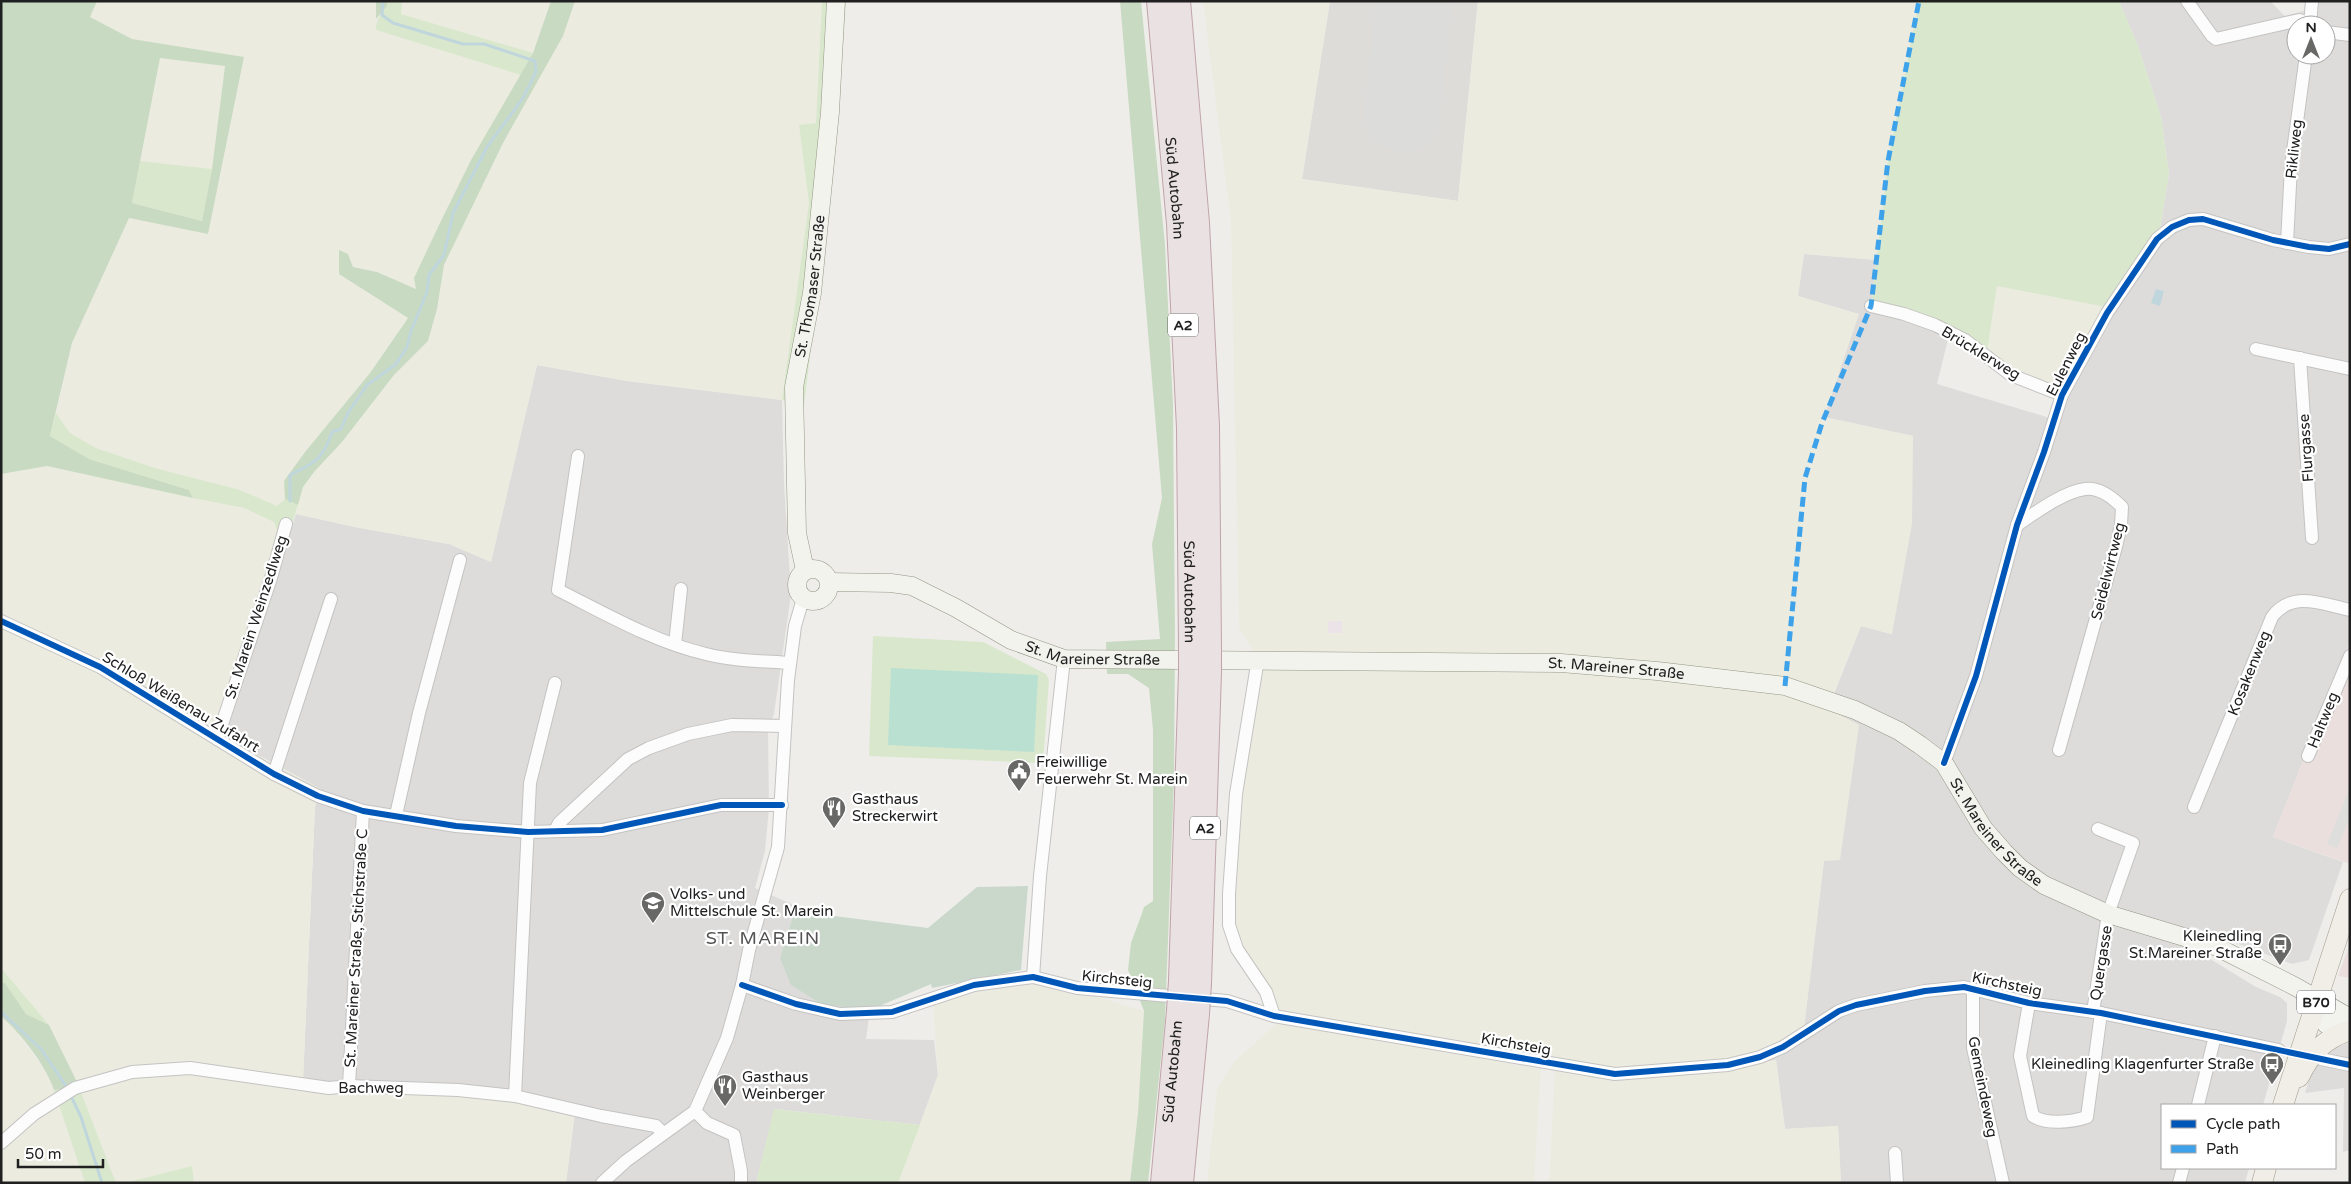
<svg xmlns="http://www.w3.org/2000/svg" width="2351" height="1184" font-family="'Varela Round',sans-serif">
  <rect width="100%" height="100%" fill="#eeedea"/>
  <!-- residential -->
  <g fill="#dddcdb" fill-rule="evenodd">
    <path d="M2119,1H2270L2285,16L2307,10L2318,13L2319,1H2350V641L2273,837L2343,862L2309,960L2292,964L2191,926L2184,943L2256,987L2280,997L2287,1003V1021L2263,1105H2162V1168H2249L2245,1183H1841L1838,1126L1785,1129L1776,1060L1762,1062L1803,1036L1824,860H1839L1828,709L1861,626L1891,634L1913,436L1824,417L1858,314L1798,296L1804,254L1877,260L1871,306L1950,331L1937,384L2050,418L2106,307L2132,265L2160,228L2169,174L2161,117L2138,46ZM2296,25H2326V55H2296Z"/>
    <polygon points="537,365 627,381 782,400 784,484 791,594 774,714 768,729 769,808 765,851 755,888 796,906 780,958 870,1010 866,1039 934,1040 938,1075 920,1125 775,1109 756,1183 566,1183 576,1104 303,1081 315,807 321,790 225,737 296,514 355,527 449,544 491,562"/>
    <polygon points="2350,1042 2350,1150 2343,1152 2344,1088 2305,1093 2310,1076 2329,1050"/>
  </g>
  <!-- commercial -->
  <g fill="#eadfdd">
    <polygon points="2350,641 2350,864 2273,837"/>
    <polygon points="2350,944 2350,978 2338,976"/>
  </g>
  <!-- industrial -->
  <polygon fill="#ebe3e7" points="1328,621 1343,621 1342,634 1328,633"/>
  <!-- airport -->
  <polygon fill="#dedcd9" points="1330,1 1478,1 1458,201 1302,179"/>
  <!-- farmland -->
  <g fill="#ebecdf" fill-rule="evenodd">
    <polygon points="97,1 376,1 376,30 521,75 471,160 416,289 377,272 353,267 348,254 339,274 408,317 370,373 305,452 284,481 285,499 277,506 240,490 155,468 96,448 70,433 56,413 72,343 129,218 208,234 244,58 132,39 90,17"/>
    <polygon points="402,1 551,1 533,53 400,14"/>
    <polygon points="575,1 822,1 816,123 799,126 809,203 782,400 627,381 537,365 491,562 449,544 355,527 296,514 303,487 314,472 342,442 394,375 428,341 437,309 444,265 503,143 563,36"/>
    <path d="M1203,1H1330L1302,179L1458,201L1478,1H1919L1888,161L1877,260L1804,254L1798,296L1859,314L1824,417L1913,436L1912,524L1892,634L1861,626L1832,696L1787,687L1859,725L1840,860L1824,861L1803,1036L1760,1057L1615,1074L1274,1016L1237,949L1229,894L1258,659L1239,628L1231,223ZM1328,621H1342V633H1328Z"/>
    <polygon points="160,58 225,65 212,169 140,161"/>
    <polygon points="1997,286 2106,307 2060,392 2034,382 1987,352"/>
    <polygon points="47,466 244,508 274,522 284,550 225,737 321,789 315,807 303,1081 576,1104 566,1183 194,1183 192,1167 125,1183 116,1183 74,1075 49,1025 1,968 1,474"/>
    <polygon points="1026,982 1067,988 1144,1011 1138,1113 1130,1183 898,1183 938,1075 933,1003"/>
    <polygon points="1,1016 11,1025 49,1075 85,1183 1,1183"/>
    <polygon points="1277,1023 1541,1069 1534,1183 1207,1183 1217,1089 1234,1062"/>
    <polygon points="1776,1060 1785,1129 1838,1126 1841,1183 1549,1183 1555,1070 1722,1070"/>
  </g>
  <!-- grass -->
  <g fill="#d9e8cc">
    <path d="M387,1H402L401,14L533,53L521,75L376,30C376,13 386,14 387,1Z"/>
    <polygon points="822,1 846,1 837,133 804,406 782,400 809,203 799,125 816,123"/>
    <polygon points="1919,1 2119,1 2138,46 2161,117 2169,174 2160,228 2132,265 2106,307 1997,286 1987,352 1958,334 1871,306 1888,161"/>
    <polygon points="140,161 212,169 202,221 132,203"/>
    <polygon points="56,413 70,433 96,448 155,468 240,490 277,506 285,499 298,505 284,550 274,522 244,508 193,498 189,490 89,459 50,436"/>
    <polygon points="873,636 983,642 1046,674 1049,680 1043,763 869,756"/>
    <polygon points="1,968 49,1025 26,1014 5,983 1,982"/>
    <polygon points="77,1082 116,1183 85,1183 54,1090 63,1089"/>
    <polygon points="774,1109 920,1125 898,1183 756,1183"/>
    <polygon points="192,1166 194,1183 125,1183"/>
  </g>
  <!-- forest -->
  <g fill="#c9dac2" fill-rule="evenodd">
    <path d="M1,1H97L90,17L132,39L244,57L208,234L129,218L72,343L50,436L89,459L189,490L193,498L47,466L1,474ZM160,58L225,66L212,169L202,221L132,203Z"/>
    <polygon points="376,1 387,1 387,6 376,19"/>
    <polygon points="551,1 575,1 563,36 503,143 444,265 437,309 428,341 394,375 342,442 314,472 303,487 298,505 285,499 284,481 305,452 370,373 408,318 339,274 339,250 348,254 353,267 377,272 416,289 414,278 439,225 471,160 533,53"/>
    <polygon points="1120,1 1141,1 1165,245 1173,404 1175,638 1174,779 1165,1020 1148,1183 1130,1183 1138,1113 1144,1011 1128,970 1131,943 1141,916 1144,907 1153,901 1153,730 1149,688 1128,674 1107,674 1106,642 1160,639 1152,544 1162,498"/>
    <path d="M1,982L5,983L26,1014L49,1025L77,1082L63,1089L54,1090C46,1065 21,1034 1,1016Z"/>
  </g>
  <!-- cemetery -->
  <polygon fill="#c9d8cb" points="1028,886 1021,970 932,988 931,984 870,1010 821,1004 791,985 780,958 796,906 811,908 811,913 928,928 977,887"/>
  <!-- pitch -->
  <polygon fill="#bae0d2" points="891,668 1038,675 1034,752 888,745"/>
  <!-- parking -->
  <polygon fill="#dededc" points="2350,788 2350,818 2337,848 2327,844"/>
  <!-- water -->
  <polygon fill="#c0d6dd" points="2156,289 2164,291 2160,306 2151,303"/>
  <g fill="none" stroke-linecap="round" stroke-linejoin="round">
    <!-- stream -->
    <g stroke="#c0d6dd" stroke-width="3">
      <path d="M290,501V475C315,463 323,459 332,432L341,429L348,413L367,385L396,364L407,347L411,331L427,292L429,275L444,255L453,213L487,147L523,98L536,72L535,61L484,44H463L393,23L382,15L383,1"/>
      <polyline points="1,1012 41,1049 68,1089"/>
      <polyline points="70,1094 81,1117 102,1183"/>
    </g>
    <!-- runway -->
    <polyline stroke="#dcdcda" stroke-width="76" points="1402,114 1414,1"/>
    <!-- street casing -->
    <g stroke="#c4c3c2" stroke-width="14">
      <g id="street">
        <polyline points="2187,1 2212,36 2216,39 2299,20 2313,25"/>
        <polyline points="2310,25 2312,1"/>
        <polyline points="2326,32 2350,35"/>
        <polyline points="2287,243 2291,166 2306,55"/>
        <polyline points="1871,306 1904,314 1935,325 1965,340 2011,375 2062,395"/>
        <polyline points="2256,349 2350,369"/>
        <polyline points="2300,358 2312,538"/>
        <path d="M578,456L558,590C606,614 654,642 706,654C733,661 762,661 790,663"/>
        <path d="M2017,525C2035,513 2063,492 2085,489C2099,487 2113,498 2122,507L2121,525L2116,547L2059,750"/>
        <polyline points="1,621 100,667 274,774 318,796 363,811 456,826 528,832 602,830 721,805 782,805"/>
        <polyline points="675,644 681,589"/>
        <polyline points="1258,659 1236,794 1229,894 1229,925 1237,949 1266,992 1274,1016"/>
        <polyline points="217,739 271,578 286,524"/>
        <polyline points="2308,756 2350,656"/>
        <polyline points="1944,763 1976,676 2017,525 2044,452 2062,395 2107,313 2157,239 2172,227 2189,220 2203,219 2273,240 2309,247 2329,249 2350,244"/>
        <polyline points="274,774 331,599"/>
        <path d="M2194,807L2272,617C2292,590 2322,604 2350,610"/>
        <polyline points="396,815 419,713 460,560"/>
        <polyline points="555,831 559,823 628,759 649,748 688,734 732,725 784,726"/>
        <polyline points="1033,977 1040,876 1064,659"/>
        <polyline points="742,985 796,1004 840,1014 892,1012 974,985 1033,977 1077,988 1227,1001 1274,1016 1615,1074 1728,1065 1760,1057 1783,1047 1839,1011 1856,1005 1925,991 1964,987 2029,1003 2101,1013 2279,1050"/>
        <polyline points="1973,990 1973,1048 2003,1183"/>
        <path d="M2029,1003L2020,1056L2033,1116C2046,1125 2072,1122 2087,1117L2101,1013"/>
        <polyline points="2093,1012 2108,914 2133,843 2098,829"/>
        <polyline points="2321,1059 2350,1065"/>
        <polyline points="349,1086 363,811"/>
        <polyline points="515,1096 530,783 555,683"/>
        <polyline points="2198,1105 2215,1036"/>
        <polyline points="695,1111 707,1123 734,1135 741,1171 741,1183"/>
        <polyline points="1,1143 34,1114 75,1088 132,1072 190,1068 329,1088 349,1086 458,1090 515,1096 601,1116 656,1126 663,1133"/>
        <polyline points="1895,1153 1897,1183"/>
        <polyline points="602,1183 626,1161 695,1111 727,1038 742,985 749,950 778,847 788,680 795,626 803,599"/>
        <polyline points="2179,1183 2183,1168"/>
      </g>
    </g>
    <!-- secondary casing -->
    <g stroke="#949684" stroke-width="19">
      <g id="secondary">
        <circle cx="813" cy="585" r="16"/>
        <path id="s1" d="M805,570L797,533L794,387L812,293L830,112L836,1"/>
        <path id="s2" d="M829,582L891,583L912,586L956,608L1011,640L1064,659L1561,663L1657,671L1785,686L1855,710L1899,731L1920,745L1944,763L1983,828L2004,852L2020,868L2044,885L2108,914L2217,947L2296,987L2350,1018"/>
        <polyline points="2316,1000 2326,1024 2350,1031"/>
      </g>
    </g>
    <!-- primary casing -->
    <g stroke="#a29b89" stroke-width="21">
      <g id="primary">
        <path d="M2299,1077C2310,1054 2324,1039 2348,1031"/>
        <polyline points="2283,1105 2350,899"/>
        <polyline points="2262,1183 2266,1168"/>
      </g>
    </g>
    <!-- highway casing -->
    <g stroke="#c0a4aa" stroke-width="24">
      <g id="highway">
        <path id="s3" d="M1158,1L1178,224L1188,428L1190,649"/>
        <polyline points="1179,1 1198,223 1208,426 1210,649"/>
        <polyline points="1180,981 1190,672"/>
        <polyline points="1200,983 1210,672"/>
        <path id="s4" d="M1162,1183L1178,1011"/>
        <polyline points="1182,1183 1198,1014"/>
      </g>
    </g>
    <!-- street -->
    <use href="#street" stroke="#fcfcfc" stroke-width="12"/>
    <!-- secondary -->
    <use href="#secondary" stroke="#f2f3ed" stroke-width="18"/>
    <!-- primary -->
    <use href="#primary" stroke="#f1ede7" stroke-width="20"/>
    <!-- highway -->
    <use href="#highway" stroke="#eae1e2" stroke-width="22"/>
    <!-- highway-bridge casing -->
    <g stroke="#c0a4aa" stroke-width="24" stroke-linecap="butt">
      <g id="highway-bridge">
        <polyline points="1190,672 1190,649"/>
        <polyline points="1210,672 1210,649"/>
        <polyline points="1178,1011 1180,981"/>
        <polyline points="1198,1014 1200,983"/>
      </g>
    </g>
    <!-- highway-bridge -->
    <use href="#highway-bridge" stroke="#eae1e2" stroke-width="22"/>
    <!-- quiet -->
    <polyline stroke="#3da2ea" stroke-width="5" stroke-dasharray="10 5" stroke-linecap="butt" points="1785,686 1805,478 1822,423 1871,306 1888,161 1919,1"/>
    <!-- cycleway casing -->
    <g stroke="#fff" stroke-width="9">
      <g id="cycleway">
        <polyline points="1,621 100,667 274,774 318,796 363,811 456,826 528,832 602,830 721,805 782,805"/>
        <polyline points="1944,763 1976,676 2017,525 2044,452 2062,395 2107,313 2157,239 2172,227 2189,220 2203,219 2273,240 2309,247 2329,249 2350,244"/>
        <polyline points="742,985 796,1004 840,1014 892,1012 974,985 1033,977 1077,988 1227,1001 1274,1016 1615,1074 1728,1065 1760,1057 1783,1047 1839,1011 1856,1005 1925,991 1964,987 2029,1003 2101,1013 2350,1065"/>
      </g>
    </g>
    <!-- cycleway -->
    <use href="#cycleway" stroke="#0057b8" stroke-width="6"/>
  </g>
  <!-- icons -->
  <defs>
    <g id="civic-pin" transform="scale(1.25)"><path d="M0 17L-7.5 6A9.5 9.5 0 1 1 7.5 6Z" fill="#686867" stroke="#fff"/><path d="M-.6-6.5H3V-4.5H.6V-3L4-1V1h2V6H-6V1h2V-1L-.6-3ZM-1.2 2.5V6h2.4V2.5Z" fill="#fff"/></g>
    <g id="restaurant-pin" transform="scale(1.25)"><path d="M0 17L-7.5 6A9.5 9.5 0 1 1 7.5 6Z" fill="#686867" stroke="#fff"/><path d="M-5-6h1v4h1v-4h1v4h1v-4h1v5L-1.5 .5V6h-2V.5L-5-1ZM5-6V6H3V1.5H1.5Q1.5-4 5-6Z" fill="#fff"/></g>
    <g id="school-pin" transform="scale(1.25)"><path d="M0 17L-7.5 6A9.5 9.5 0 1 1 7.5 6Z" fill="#686867" stroke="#fff"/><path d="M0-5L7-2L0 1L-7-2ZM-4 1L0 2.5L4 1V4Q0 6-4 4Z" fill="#fff"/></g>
    <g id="bus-pin" transform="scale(1.25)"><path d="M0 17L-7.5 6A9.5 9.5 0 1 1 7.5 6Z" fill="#686867" stroke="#fff"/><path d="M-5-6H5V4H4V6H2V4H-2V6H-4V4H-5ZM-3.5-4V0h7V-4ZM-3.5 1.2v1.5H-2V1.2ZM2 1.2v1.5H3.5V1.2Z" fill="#fff"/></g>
  </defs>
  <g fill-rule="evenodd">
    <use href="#civic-pin" x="1019" y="771"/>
    <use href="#restaurant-pin" x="834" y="808"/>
    <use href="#school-pin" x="653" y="903"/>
    <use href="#bus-pin" x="2280" y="945"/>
    <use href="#bus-pin" x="2272" y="1064"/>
    <use href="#restaurant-pin" x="725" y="1086"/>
  </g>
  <g text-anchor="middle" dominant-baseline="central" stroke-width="4.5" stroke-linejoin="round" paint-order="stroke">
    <!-- shield labels -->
    <g fill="#fff" stroke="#636363" stroke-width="1">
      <rect x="1168" y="313.5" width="30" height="23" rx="4"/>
      <rect x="1190" y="816.5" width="30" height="23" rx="4"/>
      <rect x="2297" y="990.5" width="38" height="23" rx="4"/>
    </g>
    <g font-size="14" font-weight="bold" fill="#202020">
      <text x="1183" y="325">A2</text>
      <text x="1205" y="828">A2</text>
      <text x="2316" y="1002">B70</text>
    </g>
    <!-- street labels -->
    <g font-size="15" fill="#202020" stroke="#fff">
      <text transform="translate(2294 149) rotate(-84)">Rikliweg</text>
      <text stroke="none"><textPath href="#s3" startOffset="188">Süd Autobahn</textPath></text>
      <text stroke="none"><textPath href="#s1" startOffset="286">St. Thomaser Straße</textPath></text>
      <text transform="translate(1981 353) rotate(31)">Brücklerweg</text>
      <text transform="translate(2066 364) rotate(-63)">Eulenweg</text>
      <text transform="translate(2306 448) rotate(-94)">Flurgasse</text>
      <text transform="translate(2108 571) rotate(-76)">Seidelwirtweg</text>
      <text stroke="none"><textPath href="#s3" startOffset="592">Süd Autobahn</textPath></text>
      <text transform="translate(256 617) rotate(-72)">St. Marein Weinzedlweg</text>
      <text stroke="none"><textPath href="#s2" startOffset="280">St. Mareiner Straße</textPath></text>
      <text stroke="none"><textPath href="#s2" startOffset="805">St. Mareiner Straße</textPath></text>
      <text transform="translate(2249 673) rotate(-68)">Kosakenweg</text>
      <text transform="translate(181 702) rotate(31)">Schloß Weißenau Zufahrt</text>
      <text transform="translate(2323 720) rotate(-68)">Haltweg</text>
      <text stroke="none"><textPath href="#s2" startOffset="1240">St. Mareiner Straße</textPath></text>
      <text transform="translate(356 948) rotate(-87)">St. Mareiner Straße, Stichstraße C</text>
      <text transform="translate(2101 963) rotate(-81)">Quergasse</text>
      <text transform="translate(1117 979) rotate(6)">Kirchsteig</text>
      <text transform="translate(2007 984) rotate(12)">Kirchsteig</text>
      <text transform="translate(1516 1044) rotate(10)">Kirchsteig</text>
      <text stroke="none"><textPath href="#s4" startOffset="112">Süd Autobahn</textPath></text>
      <text transform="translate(1983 1087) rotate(79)">Gemeindeweg</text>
      <text x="371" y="1088">Bachweg</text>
    </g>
    <!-- poi labels -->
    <g font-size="15" fill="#202020" stroke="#fff" text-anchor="start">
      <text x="1036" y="762">Freiwillige<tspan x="1036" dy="17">Feuerwehr St. Marein</tspan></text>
      <text x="852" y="799">Gasthaus<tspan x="852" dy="17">Streckerwirt</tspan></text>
      <text x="670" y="894">Volks- und<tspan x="670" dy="17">Mittelschule St. Marein</tspan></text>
      <text x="2262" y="936" text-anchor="end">Kleinedling<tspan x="2262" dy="17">St.Mareiner Straße</tspan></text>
      <text x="2254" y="1064" text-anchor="end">Kleinedling Klagenfurter Straße</text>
      <text x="742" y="1077">Gasthaus<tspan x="742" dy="17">Weinberger</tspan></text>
    </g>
    <!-- quarter labels -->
    <g font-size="18" letter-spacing="1" fill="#535353" stroke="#fff">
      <text x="763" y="938">ST. MAREIN</text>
    </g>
  </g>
  <!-- border -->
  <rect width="2351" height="1184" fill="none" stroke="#202020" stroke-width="5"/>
  <!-- legend -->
  <rect x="2161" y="1104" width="175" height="65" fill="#ffffff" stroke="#a6a6a6"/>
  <rect x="2171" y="1120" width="25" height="8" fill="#0057b8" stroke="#a6a6a6"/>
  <text x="2206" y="1129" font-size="15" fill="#202020">Cycle path</text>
  <rect x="2171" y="1145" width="25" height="8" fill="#3da2ea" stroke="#a6a6a6"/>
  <text x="2206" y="1154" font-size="15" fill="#202020">Path</text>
  <!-- north arrow -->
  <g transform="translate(2311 40)"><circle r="24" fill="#ffffff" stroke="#a6a6a6"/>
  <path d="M0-4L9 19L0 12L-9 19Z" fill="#686867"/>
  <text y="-8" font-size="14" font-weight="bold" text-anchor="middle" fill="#202020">N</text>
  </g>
  <!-- scale -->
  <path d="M18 1159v8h85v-8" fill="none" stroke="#202020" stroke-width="2.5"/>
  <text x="25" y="1159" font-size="15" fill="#202020" stroke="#ffffff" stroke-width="4" paint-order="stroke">50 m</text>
</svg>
